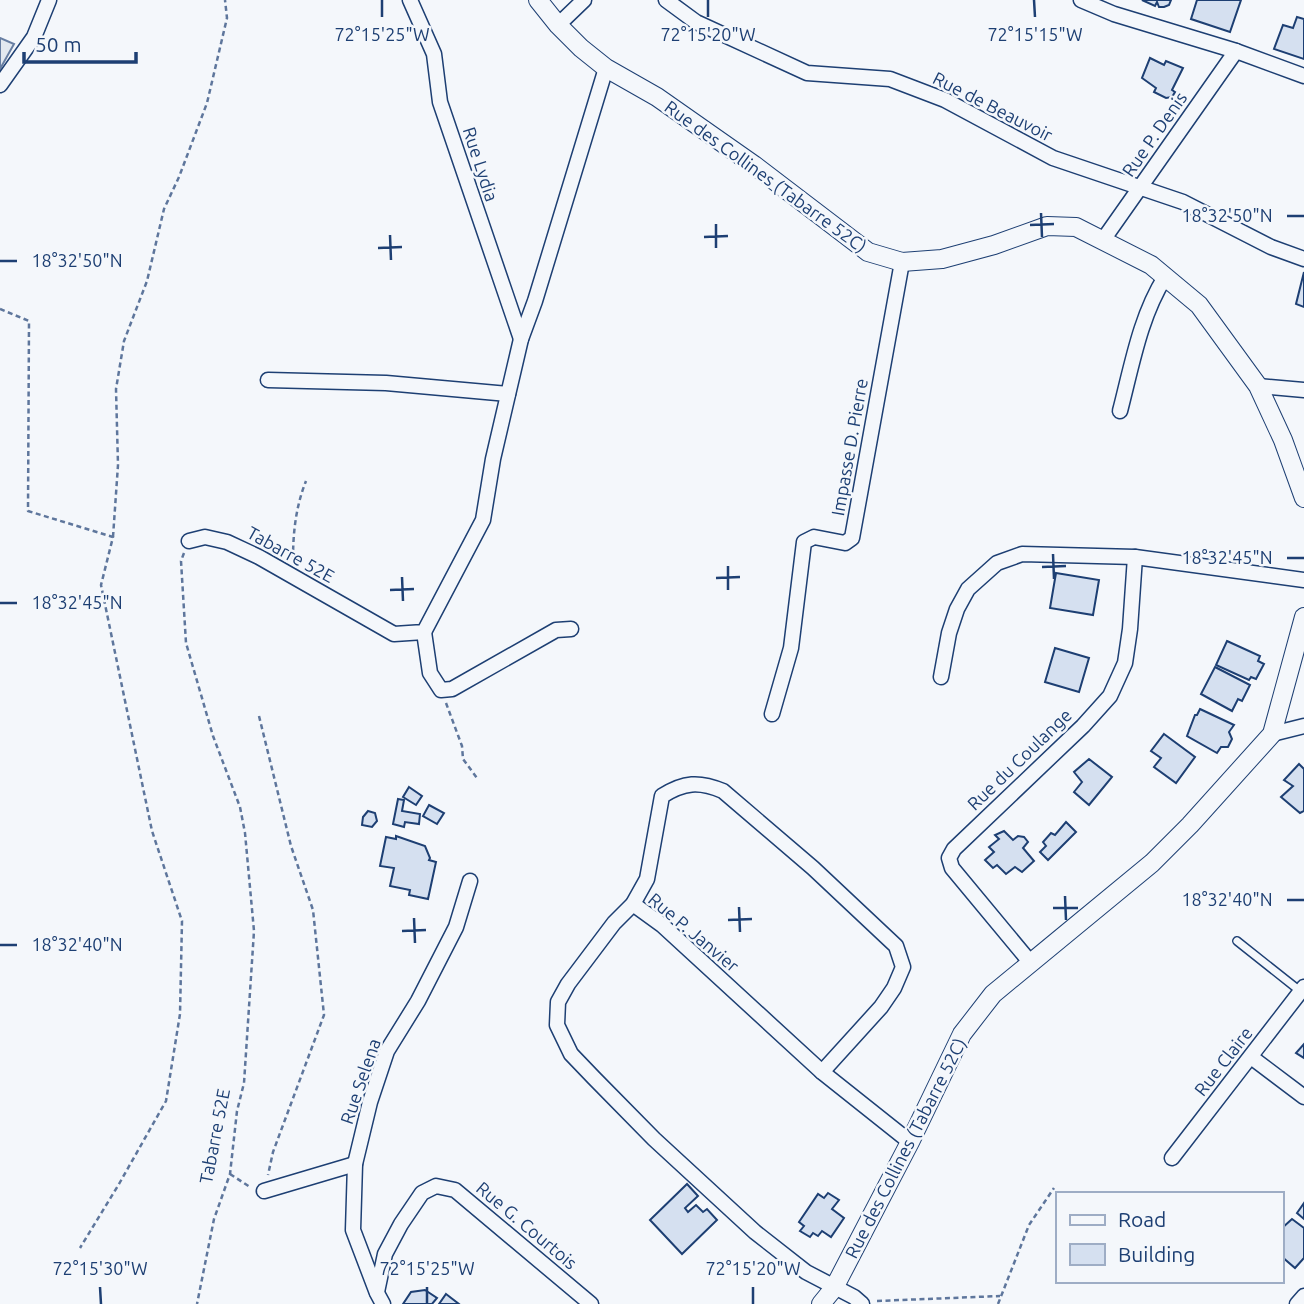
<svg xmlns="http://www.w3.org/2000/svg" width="1304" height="1304" font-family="Ubuntu,sans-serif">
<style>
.green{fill:#e3e9f0;stroke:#687fa3;stroke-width:2}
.building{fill:#d5e0f0;stroke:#1d3f73;stroke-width:2}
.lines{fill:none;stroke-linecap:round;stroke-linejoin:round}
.service-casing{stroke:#1d3f73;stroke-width:10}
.minor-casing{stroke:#1d3f73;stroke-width:17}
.tertiary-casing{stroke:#1d3f73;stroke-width:20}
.path{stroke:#5e769c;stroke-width:2.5;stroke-dasharray:5 3.5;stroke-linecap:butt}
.service{stroke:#f4f7fb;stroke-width:7}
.minor{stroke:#f4f7fb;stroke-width:14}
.tertiary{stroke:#f4f7fb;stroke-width:18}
.ticks{fill:none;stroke:#1d3f73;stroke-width:2.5}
.labels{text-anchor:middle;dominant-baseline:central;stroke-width:5;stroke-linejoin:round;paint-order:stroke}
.street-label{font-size:18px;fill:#1d3f73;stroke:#f4f7fb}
.ticks-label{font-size:18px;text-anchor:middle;fill:#1d3f73;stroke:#f4f7fb;stroke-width:5;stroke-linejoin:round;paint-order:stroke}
</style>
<rect width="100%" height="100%" fill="#f4f7fb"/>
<path class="green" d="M0 38 14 44 0 69Z"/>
<g class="building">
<path d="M1142 0H1171L1169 5 1164 7H1159L1157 2 1155 6Z"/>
<path d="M1197 0H1241L1230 32 1191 19Z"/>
<path d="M1297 17 1304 19V59L1274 49 1283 25 1293 28Z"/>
<path d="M1150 58 1164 65 1166 61 1183 68 1172 90 1175 92 1172 97 1166 98 1154 92 1156 88 1142 78Z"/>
<path d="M1304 272V307L1296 304Z"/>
<path d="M1056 573 1099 580 1093 615 1050 608Z"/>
<path d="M1227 641 1260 656 1258 661 1264 664 1256 679 1251 677 1249 680 1216 665Z"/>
<path d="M1055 648 1089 658 1079 692 1045 682Z"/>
<path d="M1215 667 1250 685 1242 701 1238 699 1232 711 1201 694Z"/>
<path d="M1200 709 1234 725 1229 732 1232 739 1228 747H1221L1217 753 1187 736 1195 715H1197Z"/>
<path d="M1164 734 1195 757 1176 783 1154 767 1161 758 1151 751Z"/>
<path d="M1089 759 1112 777 1089 805 1074 792 1082 782 1074 772Z"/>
<path d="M1299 764 1304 769V811L1300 813 1281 797 1293 786 1284 780Z"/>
<path d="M409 787 422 796 416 805 403 797Z"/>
<path d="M398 799 404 800 402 811 420 814 419 824 405 822 404 827 393 824Z"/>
<path d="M429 805 444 813 437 824 423 816Z"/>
<path d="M368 811 375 813 377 821 372 827 362 825 363 817Z"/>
<path d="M1066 822 1076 832 1048 860 1040 852 1046 846 1043 842 1051 833 1055 835Z"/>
<path d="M1004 831 1013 840 1018 836 1024 837 1028 842 1023 848 1034 861 1022 872 1015 867 1006 874 997 865 993 868 985 860 994 852 989 847 999 839 995 835Z"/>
<path d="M396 836 425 846 430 858 429 860 436 862 428 899 409 895 410 890 390 886 394 868 380 866 386 837 396 839Z"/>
<path d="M1304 1044V1058L1296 1053Z"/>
<path d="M687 1184 698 1196 685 1208 688 1212 696 1205 703 1212 707 1209 717 1220 682 1254 650 1220Z"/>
<path d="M828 1193 839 1200 832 1209 844 1218 831 1237 822 1231 818 1236 813 1233 810 1237 800 1231 804 1226 799 1222 818 1194 824 1198Z"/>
<path d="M1304 1203V1219L1297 1213Z"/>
<path d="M1292 1219 1304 1228V1258L1295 1268 1281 1256V1229Z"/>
<path d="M425 1290 437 1298 432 1304H403L411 1292Z"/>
<path d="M446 1294 459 1304H439Z"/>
</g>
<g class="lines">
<defs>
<path id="service" d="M1237 941 1300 991"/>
<g id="minor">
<path d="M410 0 434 54 440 102 521 339"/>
<path d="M666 0 696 22 807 73 890 79 945 100 1053 158 1183 202 1271 247 1304 259"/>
<path d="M1081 0 1114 14 1236 51 1304 76"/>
<path d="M558 25 584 0"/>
<path d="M0 85 34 37 49 0"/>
<path d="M1103 240 1236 51"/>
<path d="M268 380 386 383 508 394"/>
<path d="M1258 386 1304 390"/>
<path d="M1120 411C1132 365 1140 317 1165 277"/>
<path d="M189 541 205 537 227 542 259 557 394 634 424 632 483 520 493 459 521 339 535 301 606 68"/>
<path d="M424 632 430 673 441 690 452 689 556 630 571 629"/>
<path d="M941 677 949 633 957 609 968 589 997 563 1022 554 1135 557 1304 580"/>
<path d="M772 714 791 648 804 542 814 537 845 543 852 538 902 262"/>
<path d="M1272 734 1304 726"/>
<path d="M633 904 662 925 822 1072 910 1142"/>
<path d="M1030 962 952 868 949 858 954 849 1083 726 1110 696 1125 663 1130 629 1135 557"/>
<path d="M1251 1057 1304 1097"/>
<path d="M822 1072 881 1007 894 988 903 967 896 946 813 868 723 791C699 781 684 782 662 796L647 879 633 904 614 923 568 984 558 1002 557 1025 571 1054 594 1078 654 1139 755 1232 806 1272 854 1297 862 1304"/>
<path d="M1172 1158 1304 987"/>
<path d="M264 1191 355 1164"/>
<path d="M377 1292 385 1254 401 1224 422 1193 436 1186 455 1190 591 1304"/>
<path d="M383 1304 377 1293 353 1230 355 1164 370 1102 387 1051 418 1001 456 927 470 881"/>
<path d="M1297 1304 1304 1296"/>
</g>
<g id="tertiary">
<path d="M538 0 558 25 581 48 606 68 657 97 754 165 868 252 902 262 942 259 994 245 1047 226 1076 227 1151 265 1199 305 1258 386 1283 440 1304 498"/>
<path d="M821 1304 834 1288 910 1142 962 1034 993 994 1152 863 1190 825 1272 734 1304 617"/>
</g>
</defs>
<use href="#service" class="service-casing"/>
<use href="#minor" class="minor-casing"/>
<use href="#tertiary" class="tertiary-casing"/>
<g class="path">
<path d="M0 309 29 321 28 511 113 537 101 585 152 831 182 921 180 1014 166 1101 119 1184 80 1248"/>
<path d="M113 537 118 465 116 389 124 341 147 281 164 209 179 177 207 103 227 18 225 0"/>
<path d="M184 553 181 561 186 643 213 736 240 807 245 833 254 931 244 1083 237 1111 230 1174 214 1219 197 1304"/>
<path d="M293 559C293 532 296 506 306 481"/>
<path d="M446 703 462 746 463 759 477 778"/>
<path d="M259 716 291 846 313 910 324 1015 273 1152 268 1175"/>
<path d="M230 1174 250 1187"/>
<path d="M877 1301 1000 1296"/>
<path d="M998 1304 1029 1225 1054 1188"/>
</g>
<use href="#service" class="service"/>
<use href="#minor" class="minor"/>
<use href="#tertiary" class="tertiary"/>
</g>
<path class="ticks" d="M382 0V17M708 0V17M1034 0 1035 17M1041 213 1042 237M1287 216H1304M716 224V248M1030 225 1054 224M390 235 391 260M704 237 728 236M378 248 402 247M0 261H17M1053 554 1054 579M1287 558H1304M728 566V590M1042 567 1066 566M402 577 403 601M716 578 740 577M390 590 414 589M0 603H17M1065 896 1066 920M1287 900H1304M739 907 740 932M1053 908H1078M414 918 415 943M728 920 752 919M402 931 426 930M0 945H17M100 1287 101 1304M427 1287V1304M753 1287V1304"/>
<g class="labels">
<g class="street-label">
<text transform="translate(993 106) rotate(27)">Rue de Beauvoir</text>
<text transform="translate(1154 134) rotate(-55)">Rue P. Denis</text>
<text transform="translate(481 164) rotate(72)">Rue Lydia</text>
<text transform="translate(766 176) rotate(36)">Rue des Collines (Tabarre 52C)</text>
<text transform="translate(849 447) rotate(-80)">Impasse D. Pierre</text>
<text transform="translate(291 554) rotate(29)">Tabarre 52E</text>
<text transform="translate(1019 759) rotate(-44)">Rue du Coulange</text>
<text transform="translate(694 932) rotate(40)">Rue P. Janvier</text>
<text transform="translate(1223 1061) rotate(-52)">Rue Claire</text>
<text transform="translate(360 1081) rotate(-71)">Rue Selena</text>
<text transform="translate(214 1136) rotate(-79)">Tabarre 52E</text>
<text transform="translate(905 1148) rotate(-63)">Rue des Collines (Tabarre 52C)</text>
<text transform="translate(527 1225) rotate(40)">Rue G. Courtois</text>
</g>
</g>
<g class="ticks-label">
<text x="382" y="41">72°15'25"W</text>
<text x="708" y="41">72°15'20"W</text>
<text x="1035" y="41">72°15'15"W</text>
<text x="1227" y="222">18°32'50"N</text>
<text x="77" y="267">18°32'50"N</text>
<text x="1227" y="564">18°32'45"N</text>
<text x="77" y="609">18°32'45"N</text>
<text x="1227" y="906">18°32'40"N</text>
<text x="77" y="951">18°32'40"N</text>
<text x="100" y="1275">72°15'30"W</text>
<text x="427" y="1275">72°15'25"W</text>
<text x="753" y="1275">72°15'20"W</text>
</g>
<rect x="1056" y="1192" width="228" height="91" fill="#f4f7fb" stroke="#9eadc5" stroke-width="2"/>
<rect x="1070" y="1215" width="35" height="10" fill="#f4f7fb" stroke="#9eadc5" stroke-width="2"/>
<text x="1118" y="1227" font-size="21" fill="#1d3f73">Road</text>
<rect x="1070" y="1244" width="35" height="21" fill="#d5e0f0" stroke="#9eadc5" stroke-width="2"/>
<text x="1118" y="1262" font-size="21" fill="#1d3f73">Building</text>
<path d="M24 52v10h112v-10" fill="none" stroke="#1d3f73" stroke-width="3.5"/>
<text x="35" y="52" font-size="21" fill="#1d3f73" stroke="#f4f7fb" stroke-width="5" paint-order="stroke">50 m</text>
</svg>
